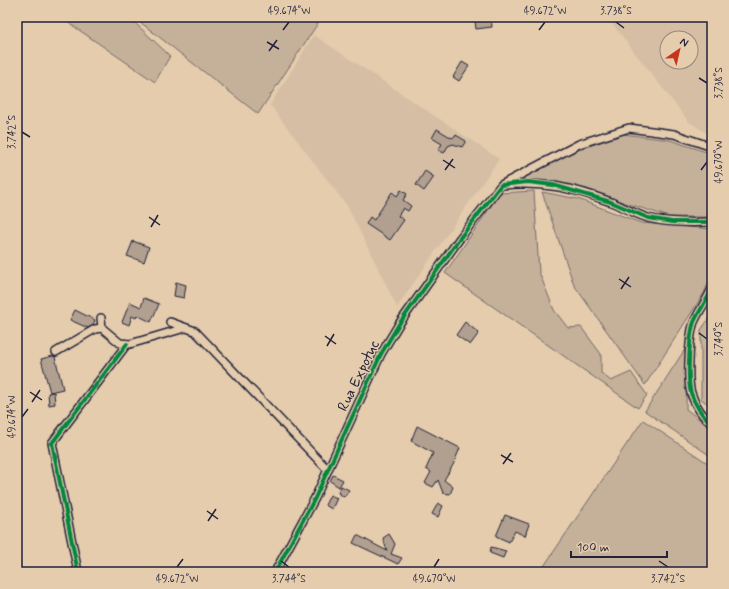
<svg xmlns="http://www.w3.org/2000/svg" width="729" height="589" font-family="Mynerve,sans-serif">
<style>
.built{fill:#d5bea4;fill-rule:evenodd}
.green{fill:#c5b09a;stroke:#74696a}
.building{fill:#b19f8f;stroke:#22223b}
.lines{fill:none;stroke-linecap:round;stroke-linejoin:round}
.minor-casing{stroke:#22223b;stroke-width:10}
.minor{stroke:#e4ccad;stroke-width:7}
.cycleway-casing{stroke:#e4ccad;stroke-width:6}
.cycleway{stroke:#00873e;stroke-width:4}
.ticks{fill:none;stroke:#22223b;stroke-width:1.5}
.labels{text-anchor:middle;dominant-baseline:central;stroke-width:3;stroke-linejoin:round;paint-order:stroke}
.street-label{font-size:15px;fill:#22223b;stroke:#e4ccad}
.neatline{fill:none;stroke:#22223b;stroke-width:1.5}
.ticks-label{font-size:10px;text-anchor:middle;fill:#22223b}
</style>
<rect width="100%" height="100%" fill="#e4ccad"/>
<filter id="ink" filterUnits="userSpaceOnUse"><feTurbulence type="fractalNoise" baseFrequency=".025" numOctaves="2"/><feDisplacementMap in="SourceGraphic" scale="8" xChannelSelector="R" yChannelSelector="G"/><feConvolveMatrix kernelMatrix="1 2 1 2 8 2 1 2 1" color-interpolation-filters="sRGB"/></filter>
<g filter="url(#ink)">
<g class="built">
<path d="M607 17H712V136L689 122ZM667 38H691V62H667Z"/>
<path d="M314 35 499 159 397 307 348 207 270 105Z"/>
</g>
<g class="green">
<path d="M60 17H136L134 22 170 56 155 82Z"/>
<path d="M142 17H322L258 114 140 22Z"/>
<path d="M623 134 670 140 712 154V217H670L555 181 515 179 556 158Z"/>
<path d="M534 191 539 272 554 310 568 328 581 327 601 354V373L611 381 631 372 647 395 638 408 445 273 500 193Z"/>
<path d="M542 192 578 199 641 223 712 229V274L704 293 645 385 574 285Z"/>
<path d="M712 314V407L701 399V330Z"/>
<path d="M687 346 686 409 712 429V457L645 411Z"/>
<path d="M643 420 712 466V572H540Z"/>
</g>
<g class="building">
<path d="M478 17H491L492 27 476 29 475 21 478 20Z"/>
<path d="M462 62 469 66 459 81 453 77Z"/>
<path d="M437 129 452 138 456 135 466 141 462 147 453 144 448 146 444 153 438 150 442 144 432 138Z"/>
<path d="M425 171 434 177 424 191 416 185Z"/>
<path d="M401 190 407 194 403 200 411 206 408 211 403 208 398 216 404 220 390 240 366 224 370 217 374 220 392 192 397 196Z"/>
<path d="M133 241 149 247 144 262 127 256Z"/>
<path d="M176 282 186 285 184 298 174 296Z"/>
<path d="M144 298 159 304 151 322 137 315 136 318 132 316 129 325 122 322 130 302 141 307Z"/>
<path d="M75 310 95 320 93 325 88 328 70 320Z"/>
<path d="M465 322 479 333 470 345 456 335Z"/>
<path d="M53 356 55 357 63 389 50 392 41 359Z"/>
<path d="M54 392 55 404 49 405 48 393Z"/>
<path d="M417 426 460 448 453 465 444 480 453 487 450 494 443 493 438 480 433 487 425 483 431 472 426 469 433 453 411 441Z"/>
<path d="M333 475 343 480 339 487 330 481Z"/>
<path d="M341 486 349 490 344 497 338 493Z"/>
<path d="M330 495 337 498 332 509 325 505Z"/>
<path d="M438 503 443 506 438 517 432 514Z"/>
<path d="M505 515 529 524 525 536 515 531 509 542 496 536Z"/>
<path d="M389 534 395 544 391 554 402 558 398 564 353 543 357 535 387 551 383 538Z"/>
<path d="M491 547 506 551 503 558 490 553Z"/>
</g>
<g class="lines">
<defs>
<g id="minor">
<path d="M503 185C543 181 573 188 611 202 623 207 635 214 648 218 668 223 691 223 712 222"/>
<path d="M712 289C707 300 699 311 694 322 689 335 687 380 691 393 694 403 703 418 712 423"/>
<path d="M101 318 102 328 120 343 130 344 185 328"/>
<path d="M170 322 195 331 328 470"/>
<path d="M56 352 95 329 102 328"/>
<path d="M78 572 52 443 127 344"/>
<path d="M275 572 315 498 381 354 399 324 460 238 501 185 579 144 629 128 674 134 712 147"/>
</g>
</defs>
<use href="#minor" class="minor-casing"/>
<use href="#minor" class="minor"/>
<defs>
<g id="cycleway">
<path d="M712 289C707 300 699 311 694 322 689 335 687 380 691 393 694 403 703 418 712 423"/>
<path d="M78 572 52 443 127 344"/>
<path d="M275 572 315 498 381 354 399 324 460 238 501 185 528 182 553 185 611 202 648 218 672 222H712"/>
</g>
</defs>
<use href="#cycleway" class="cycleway-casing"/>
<use href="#cycleway" class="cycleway"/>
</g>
</g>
<path class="ticks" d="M616 22 624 28M283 30 289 22M539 30 545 22M267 42 279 49M269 51 277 40M699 78 707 83M22 132 30 137M443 160 455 168M445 170 453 159M701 170 707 162M149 217 160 225M151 227 158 215M619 279 631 287M621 289 629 277M699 333 707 339M325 336 336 344M327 346 334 334M30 392 42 400M32 402 40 390M22 417 28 409M501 455 513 462M503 464 511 453M207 511 218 519M208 521 216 509M281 561 289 567M659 561 668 567M177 567 183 559M434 567 439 559"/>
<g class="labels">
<g class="street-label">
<text transform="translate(359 376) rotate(-64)">Rua Expotuc</text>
</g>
</g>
<rect width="729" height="589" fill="none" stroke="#e4ccad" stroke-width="44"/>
<g transform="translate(679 50) rotate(34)"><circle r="19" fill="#e4ccad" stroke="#96887f"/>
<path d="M0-3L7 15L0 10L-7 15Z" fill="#c8321e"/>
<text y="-6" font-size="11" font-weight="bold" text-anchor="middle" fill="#22223b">N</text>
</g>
<path d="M571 551v6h96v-6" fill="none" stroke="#22223b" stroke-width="2"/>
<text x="577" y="551" font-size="12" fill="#22223b" stroke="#e4ccad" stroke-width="3" paint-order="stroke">100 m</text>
<rect x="22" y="22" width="685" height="545" class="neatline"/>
<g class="ticks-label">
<text x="289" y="14">49.674°W</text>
<text x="545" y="14">49.672°W</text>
<text x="616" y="14">3.738°S</text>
<text transform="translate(718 83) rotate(-90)" y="4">3.738°S</text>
<text transform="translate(11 132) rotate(-90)" y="4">3.742°S</text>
<text transform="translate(718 162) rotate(-90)" y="4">49.670°W</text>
<text transform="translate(718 339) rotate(-90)" y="4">3.740°S</text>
<text transform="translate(11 417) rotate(-90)" y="4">49.674°W</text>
<text x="177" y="582">49.672°W</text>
<text x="289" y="582">3.744°S</text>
<text x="434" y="582">49.670°W</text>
<text x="668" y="582">3.742°S</text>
</g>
</svg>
